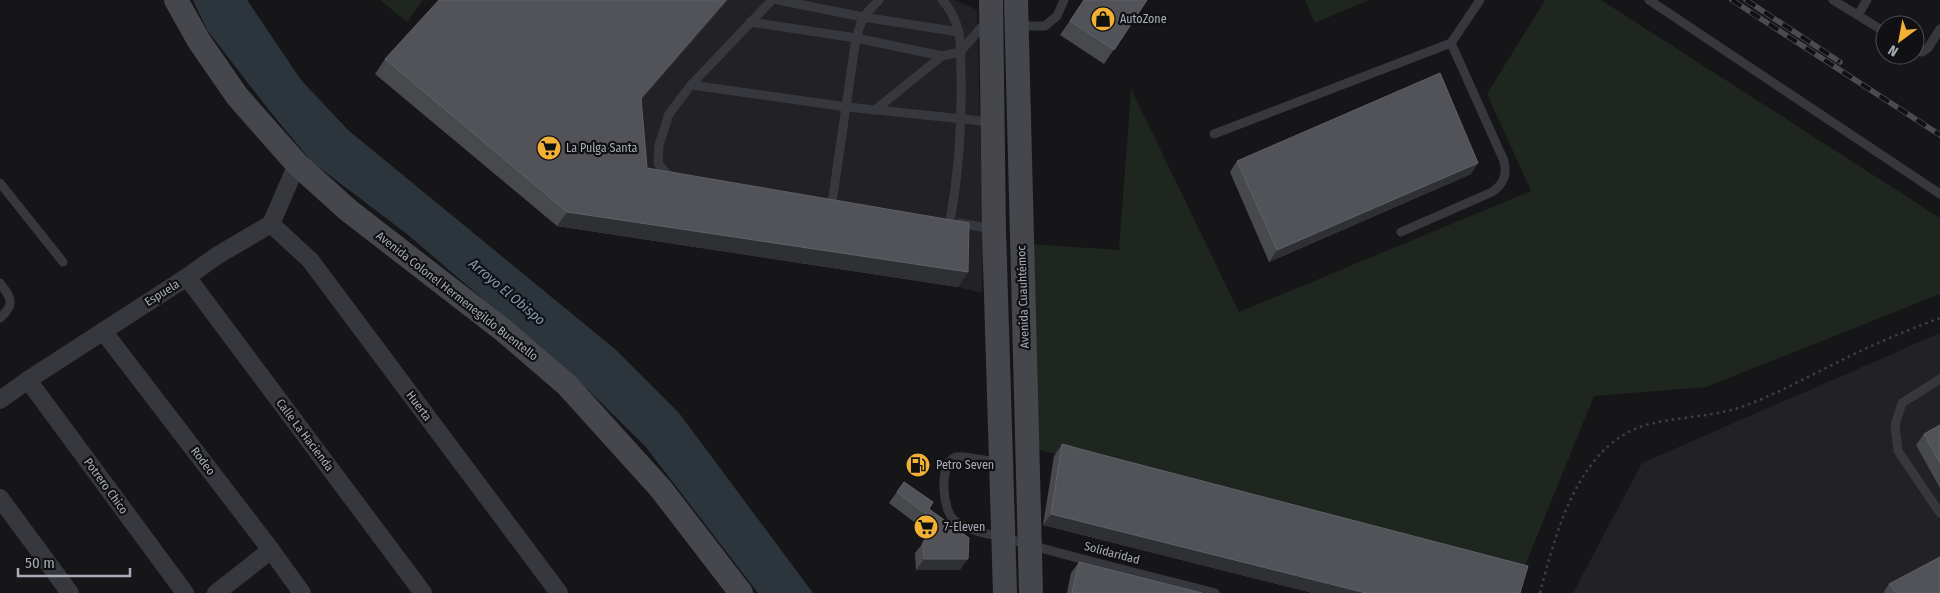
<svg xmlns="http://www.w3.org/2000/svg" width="1940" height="593" font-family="'Fira Sans Condensed',sans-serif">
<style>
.built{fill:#222225}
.green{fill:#1e261f}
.water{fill:#2c353c}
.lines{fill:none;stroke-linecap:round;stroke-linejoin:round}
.path{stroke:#3d3f44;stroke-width:2.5;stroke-dasharray:2.5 4;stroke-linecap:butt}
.lane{stroke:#37383d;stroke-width:9}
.street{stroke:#37383d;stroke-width:18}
.secondary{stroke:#45474d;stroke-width:24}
.rail-casing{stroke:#4a4c52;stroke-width:5.5}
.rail{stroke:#111113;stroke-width:4;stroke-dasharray:11;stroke-linecap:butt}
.wall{fill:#47494d}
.shaded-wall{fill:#2f3033}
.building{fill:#525359;stroke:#5f6168}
.labels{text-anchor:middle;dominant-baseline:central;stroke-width:4.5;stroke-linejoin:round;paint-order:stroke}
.poi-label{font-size:12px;fill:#a8adb8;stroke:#111113;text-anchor:start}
.street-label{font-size:12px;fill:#a8adb8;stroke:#111113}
.water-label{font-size:14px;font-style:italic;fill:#7f9bb3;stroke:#111113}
</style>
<rect width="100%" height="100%" fill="#161618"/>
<g class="built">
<path d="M443 0H954L977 10 983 243 982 293 958 287 557 226 375 74Z"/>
<path d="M1940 333V593H1573L1642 463Z"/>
</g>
<g class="green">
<path d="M380 0H423L407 22Z"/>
<path d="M1305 0H1369L1315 23Z"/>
<path d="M1545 0H1601L1940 218V294L1706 387 1594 396 1520 578 1036 449 1029 244 1119 250 1131 89 1239 312 1531 191 1487 94Z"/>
</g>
<path class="water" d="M193 0H247L301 80 348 130 616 350 679 413 813 593H758L645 446 583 385 407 234 312 162 268 109 207 30Z"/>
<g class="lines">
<path class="path" d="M1540 593C1556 532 1579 441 1650 424 1683 416 1715 417 1747 405 1781 392 1813 374 1846 358 1876 343 1908 330 1940 318"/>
<g class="lane">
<path d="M778 0 863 17 959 32"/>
<path d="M942 0C951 9 955 18 958 30 962 43 960 58 961 72 962 122 959 172 950 221"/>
<path d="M1649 0 1940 194"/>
<path d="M1833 0 1885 32"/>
<path d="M1858 15 1867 0"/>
<path d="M750 22 856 38 942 56 960 52 986 22"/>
<path d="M1017 26H1045L1057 16 1064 0"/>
<path d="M1915 51 1922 52 1928 48 1940 29"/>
<path d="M691 85 847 107 992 122"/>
<path d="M875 110 942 56"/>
<path d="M1214 134 1451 43 1480 0"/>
<path d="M672 177 666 173 658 163 659 145 669 114 691 85 772 0"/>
<path d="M0 183 63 262"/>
<path d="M832 203 856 38 863 17 879 0"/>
<path d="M959 223 993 229"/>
<path d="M1401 232 1492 192C1504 184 1507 175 1504 161L1451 43"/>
<path d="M0 283C11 298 16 304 0 318"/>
<path d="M1940 379 1902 403 1895 425 1898 451 1940 513"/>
<path d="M1001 463C991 462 965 455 956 457 938 464 942 511 955 521 970 532 992 534 1009 539 1077 559 1146 575 1215 593"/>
</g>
<g class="street">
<path d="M271 224 310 260 559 593"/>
<path d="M187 277 423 593"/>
<path d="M103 331 271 550 302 593"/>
<path d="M28 380 185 593"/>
<path d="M0 400 28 380 187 277 218 255 271 224 297 164"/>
<path d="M0 498 70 593"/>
<path d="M216 593 271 550"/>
</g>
<g class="secondary">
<path d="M176 0 199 41 237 96 297 164 348 210 503 330 567 385 661 489 741 593"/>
<path d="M991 0 994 230 1005 593"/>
<path d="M1016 0 1031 593"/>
</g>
<defs>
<g id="rail">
<path d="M1732 0 1940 135"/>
<path d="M1746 0 1840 62"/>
</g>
</defs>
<use href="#rail" class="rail-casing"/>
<use href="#rail" class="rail"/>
</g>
<g class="wall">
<path d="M728 0 641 100 647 168 968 272 958 287 557 226 375 74 385 59Z"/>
<path d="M1084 0H1147L1104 64 1060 35Z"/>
<path d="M1237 161 1478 163 1471 174 1269 262 1230 172Z"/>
<path d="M1940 425V488L1916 445 1924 434Z"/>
<path d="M1062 444 1520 593H1313L1043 525 1054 456Z"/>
<path d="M904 482 929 509 969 538 960 570H916L915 553 930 534 889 503Z"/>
<path d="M1079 562 1202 593H1067L1071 573Z"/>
<path d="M1889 584 1940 593H1883Z"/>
</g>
<g class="shaded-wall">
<path d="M726 0H728L631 112 641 98Z"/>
<path d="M1478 163 1471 174 1269 262 1277 250Z"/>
<path d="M567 212 968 272 958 287 557 226Z"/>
<path d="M1051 514 1366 593H1313L1043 525Z"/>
<path d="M924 559H968L960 570H916Z"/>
</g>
<g class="building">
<path d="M439 0H726L641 98 647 168 969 223 968 272 567 212 385 59Z"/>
<path d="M1084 0H1147L1114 50 1070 21Z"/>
<path d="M1440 73 1478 163 1277 250 1237 161Z"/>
<path d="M1940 425V463L1924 434Z"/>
<path d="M1062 444 1099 454 1528 566 1520 593H1366L1051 514Z"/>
<path d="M904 482 933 502 929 509 969 538 968 559H924L923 542 938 523 897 492Z"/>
<path d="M1940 557V593H1896L1889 584Z"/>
<path d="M1079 562 1202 593H1072Z"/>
</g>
<defs>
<symbol id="shop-disc" viewBox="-11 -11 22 22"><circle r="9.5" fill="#f2b134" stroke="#111113"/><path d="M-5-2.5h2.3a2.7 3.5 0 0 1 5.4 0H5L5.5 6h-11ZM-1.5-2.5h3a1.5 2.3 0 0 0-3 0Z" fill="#111"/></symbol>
<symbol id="supermarket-disc" viewBox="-11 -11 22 22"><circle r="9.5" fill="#f2b134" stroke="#111113"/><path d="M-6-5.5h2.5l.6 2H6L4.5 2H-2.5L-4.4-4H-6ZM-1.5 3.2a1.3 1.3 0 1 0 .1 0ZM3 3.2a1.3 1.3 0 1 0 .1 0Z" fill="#111"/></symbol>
<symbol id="fuel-disc" viewBox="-11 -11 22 22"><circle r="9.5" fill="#f2b134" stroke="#111113"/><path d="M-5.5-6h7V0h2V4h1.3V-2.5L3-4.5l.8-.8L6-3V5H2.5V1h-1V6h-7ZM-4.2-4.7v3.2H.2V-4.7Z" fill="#111"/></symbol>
</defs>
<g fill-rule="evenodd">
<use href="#shop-disc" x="1089" y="5" width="28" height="28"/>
<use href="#supermarket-disc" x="535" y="134" width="28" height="28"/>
<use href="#fuel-disc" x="904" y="451" width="28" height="28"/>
<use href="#supermarket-disc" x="912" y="513" width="28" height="28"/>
</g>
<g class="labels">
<g class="poi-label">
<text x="1120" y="19">AutoZone</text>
<text x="566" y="148">La Pulga Santa</text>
<text x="936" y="465">Petro Seven</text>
<text x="944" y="527">7-Eleven</text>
</g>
<g class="street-label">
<text transform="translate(162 293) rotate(-32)">Espuela</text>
<text transform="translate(457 296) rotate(38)">Avenida Colonel Hermenegildo Buentello</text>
<text transform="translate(1023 297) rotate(-92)">Avenida Cuauhtémoc</text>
<text transform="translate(419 406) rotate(53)">Huerta</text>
<text transform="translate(305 435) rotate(53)">Calle La Hacienda</text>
<text transform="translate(203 461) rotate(53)">Rodeo</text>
<text transform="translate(106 486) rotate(54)">Potrero Chico</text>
<text transform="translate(1112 553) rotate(15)">Solidaridad</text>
</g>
<g class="water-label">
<text transform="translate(507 292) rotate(40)">Arroyo El Obispo</text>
</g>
</g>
<g transform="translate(1900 40) rotate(212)"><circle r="24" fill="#111113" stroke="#4d4f55"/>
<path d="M0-4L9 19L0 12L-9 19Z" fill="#f2b134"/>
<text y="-8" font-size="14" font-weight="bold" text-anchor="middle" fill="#a8adb8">N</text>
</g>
<path d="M18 568v8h112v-8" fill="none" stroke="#a8adb8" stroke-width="2.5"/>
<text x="25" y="568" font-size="15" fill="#a8adb8" stroke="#111113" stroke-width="4" paint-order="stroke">50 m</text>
</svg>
